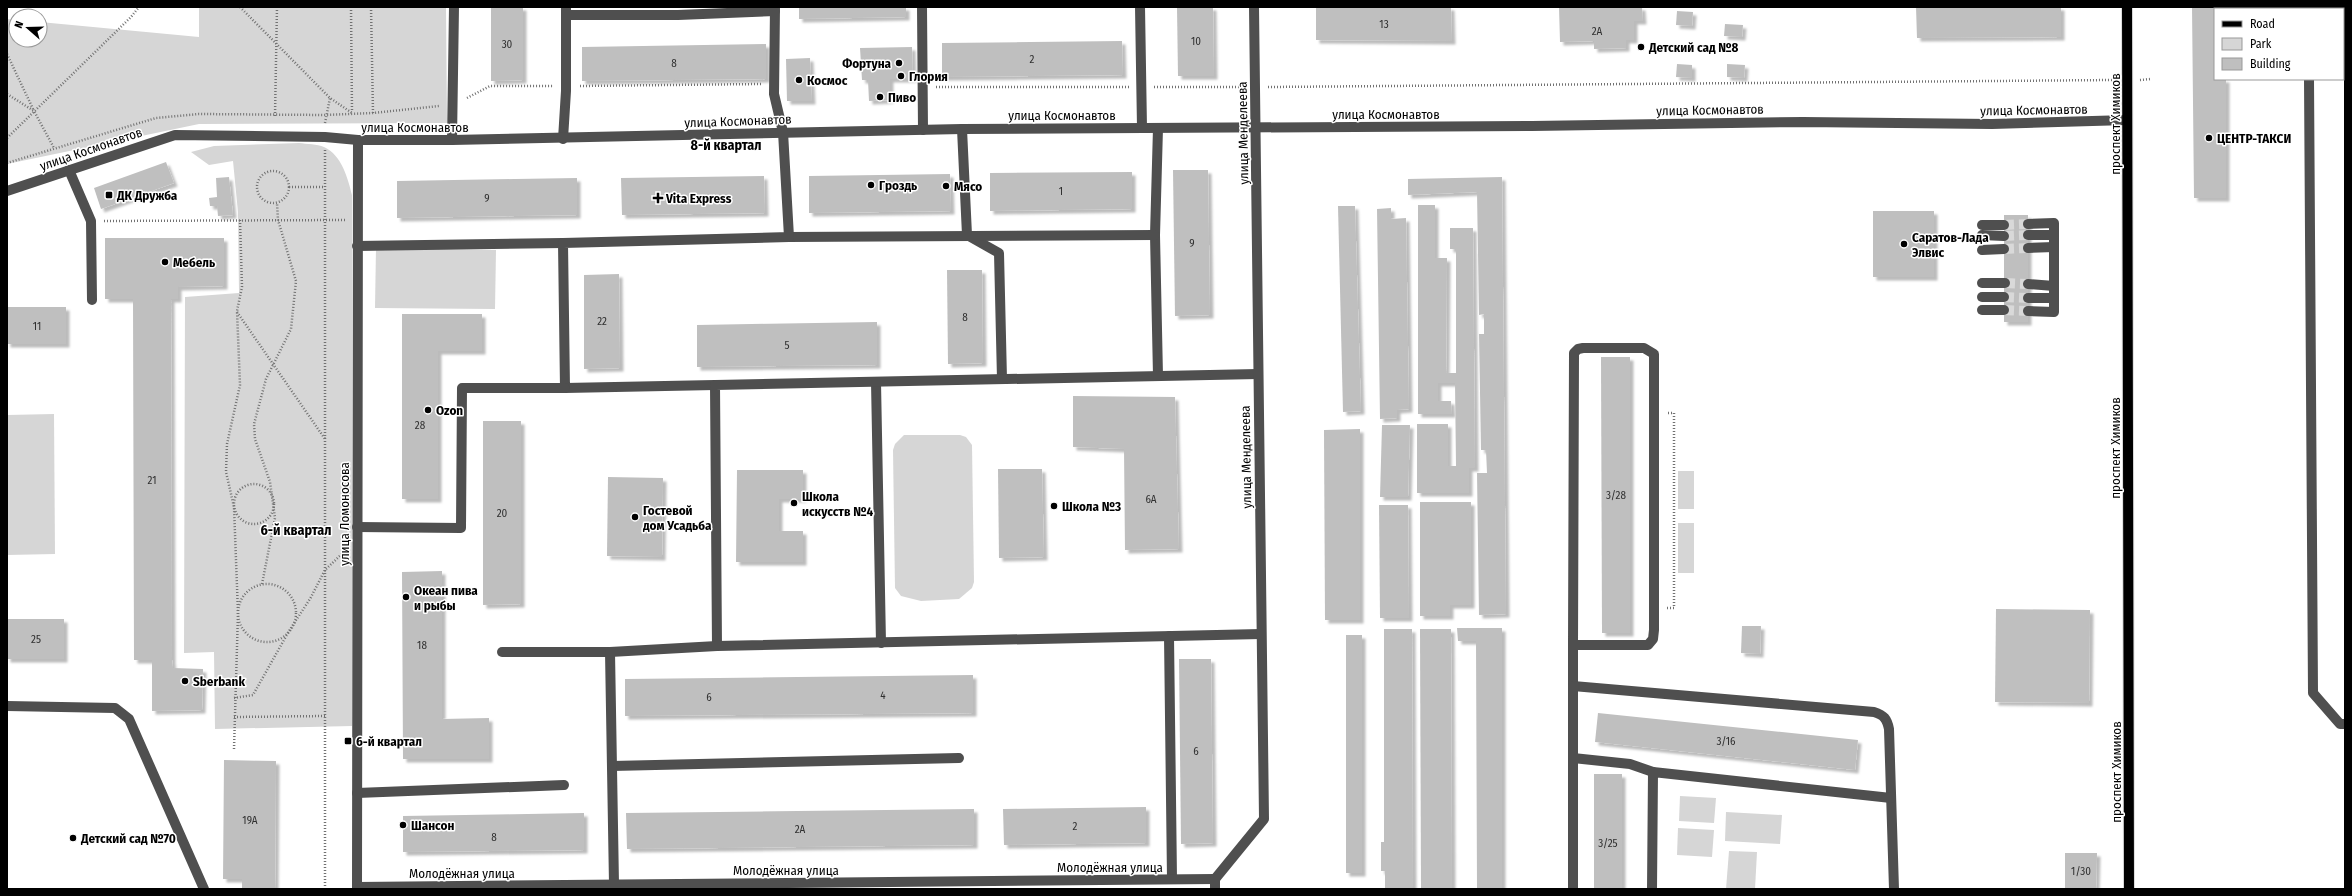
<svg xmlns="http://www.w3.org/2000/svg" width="2352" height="896" font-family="'Fira Sans Condensed',sans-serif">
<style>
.green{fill:#d6d6d6}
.building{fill:#bfbfbf;filter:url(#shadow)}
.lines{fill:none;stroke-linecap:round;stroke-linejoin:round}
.minor-tunnel{stroke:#d9d9d9;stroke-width:10;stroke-dasharray:10 5;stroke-linecap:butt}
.major-casing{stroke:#dbdbdb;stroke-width:12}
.path{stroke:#717171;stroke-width:2.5;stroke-dasharray:1 2;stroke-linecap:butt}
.minor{stroke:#4f4f4f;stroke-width:10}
.major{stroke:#000;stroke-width:10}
.poi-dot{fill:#000;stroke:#fff;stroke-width:1.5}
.labels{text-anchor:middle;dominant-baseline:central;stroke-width:3;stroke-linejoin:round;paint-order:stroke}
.number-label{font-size:11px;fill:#303030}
.poi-label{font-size:13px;font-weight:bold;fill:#000;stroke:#fff;text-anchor:start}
.street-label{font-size:13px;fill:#000;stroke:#fff}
.neighbourhood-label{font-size:14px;font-weight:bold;fill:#000;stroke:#fff}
</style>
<defs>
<filter id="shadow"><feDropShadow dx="3.5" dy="3.5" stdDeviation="1" flood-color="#0004"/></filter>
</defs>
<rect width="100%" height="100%" fill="#fff"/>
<g class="green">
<path d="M199 7H446L447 123 199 124 7 164V19L16 20V40H40V22L199 37Z"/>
<path d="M299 143C307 144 317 144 324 147 342 155 348 179 352 195V726L215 729 214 652 184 653 185 297 239 293 238 212 233 161 209 165 191 152 214 146Z"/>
<path d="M376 248 496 250 495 309 375 308Z"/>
<path d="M54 414 55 554 7 555V415Z"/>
<path d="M904 435H960L966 437 972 445 974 582 972 588 959 599 921 601 901 596 895 588 893 450 895 444Z"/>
<rect x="1678" y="471" width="16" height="38"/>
<rect x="1678" y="523" width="16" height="50"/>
<path d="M1680 796 1716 798 1714 823 1679 821Z"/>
<path d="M1726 812 1782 815 1780 844 1725 841Z"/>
<path d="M1678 828 1714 830 1712 857 1677 855Z"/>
<path d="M1729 851 1757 852 1755 889H1726Z"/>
</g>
<g class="building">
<path d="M491 7H523V80L491 81Z"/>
<path d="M799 7H906V17L799 19Z"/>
<path d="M1177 7H1213L1214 76H1178Z"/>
<path d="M1316 7H1451L1452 41 1316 40Z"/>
<path d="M1559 7H1642L1643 21H1634V40H1626V48L1594 49V41L1560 42Z"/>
<path d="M1916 7H2061V37L1917 38Z"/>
<path d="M2192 7H2225V9H2215V79H2226V198H2194Z"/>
<path d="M1677 11 1693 12 1692 26 1676 25Z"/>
<path d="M1725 24 1743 25 1742 37 1724 36Z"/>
<path d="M1122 41 1123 75 942 77V43Z"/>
<path d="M766 44V79L582 81V47Z"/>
<path d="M912 47 913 79H890V100L869 101 868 80H862L860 48Z"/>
<path d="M810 58 812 101H787L786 59Z"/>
<path d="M1677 64 1692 65V78L1676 77Z"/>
<path d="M1727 64 1745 65 1744 78 1727 77Z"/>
<path d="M166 162 174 183 101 209 94 188Z"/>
<path d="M1173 170H1208L1210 315 1175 316Z"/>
<path d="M1132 172V209L990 211V173Z"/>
<path d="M950 174 951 211 809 213V176Z"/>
<path d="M764 176 765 213 622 215 621 178Z"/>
<path d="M229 177 233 215 218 216 217 206H210L209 198 217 197 216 178Z"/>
<path d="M1502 177 1506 614 1479 615 1477 473H1487L1486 450H1481L1479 334H1484V314L1479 315 1477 192 1408 195V179Z"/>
<path d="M577 178V215L397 218V181Z"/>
<path d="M1418 205H1435V258H1447L1446 373H1456V249H1450V228H1473L1475 468H1469V493H1417V424H1448V466H1456L1455 383H1438V401H1451L1452 414H1418Z"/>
<path d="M1338 206H1355L1361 411 1343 412Z"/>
<path d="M1391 208V219L1406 218 1409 409 1397 410V418L1380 419 1377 209Z"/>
<rect x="1873" y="211" width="61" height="66"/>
<rect x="2004" y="215" width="24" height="107"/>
<path d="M105 238H224V286L178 287V299H171L172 660 173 668 203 669 202 710 152 711V660H134L133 299H105Z"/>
<path d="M947 270H982L983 363 948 364Z"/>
<path d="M619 274 620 368 584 369V275Z"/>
<rect x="7" y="307" width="59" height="37"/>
<path d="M402 314H482V351H438V499H402Z"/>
<path d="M877 322V365L697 367V325Z"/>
<path d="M1601 357H1630V633H1602Z"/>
<path d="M1073 396 1175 397 1179 549 1125 550 1124 449 1073 447Z"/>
<path d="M483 421H521V604L483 605Z"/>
<path d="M1382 425H1410L1408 497H1380Z"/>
<path d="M1360 429V620H1325L1324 430Z"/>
<path d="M998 469H1042L1044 557 999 558Z"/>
<path d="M737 470H803V499H779V531H803V562H736Z"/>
<path d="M608 477 663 478 662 557 607 556Z"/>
<path d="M1420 502H1471V605H1450V616H1420Z"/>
<path d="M1379 505H1408L1409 618H1380Z"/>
<path d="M442 571V719L489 718V759H403L402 572Z"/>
<path d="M1996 609 2090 610 2089 703 1995 702Z"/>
<rect x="7" y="619" width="57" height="40"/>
<path d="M1742 626H1761L1760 654 1741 653Z"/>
<path d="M1457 628H1502V889H1477L1476 641H1458Z"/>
<path d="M1384 629H1412L1413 889H1385V871H1381V842H1384Z"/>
<path d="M1420 629H1451L1452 889H1421Z"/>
<rect x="1346" y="635" width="16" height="238"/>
<path d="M1179 659H1211L1213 843 1181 844Z"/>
<path d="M973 675V713L625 716V679Z"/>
<path d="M1598 713 1858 740 1855 770 1595 742Z"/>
<path d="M224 760 276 761 275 889H242V879H223Z"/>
<rect x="1594" y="774" width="28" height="115"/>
<path d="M1146 807V843L1004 845 1003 809Z"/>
<path d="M974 809V845L627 849 626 813Z"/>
<path d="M584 813V850L403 852V816Z"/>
<path d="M2065 853H2097L2096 889H2065Z"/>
</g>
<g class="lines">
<g class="minor-tunnel">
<path d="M2004 225 2028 224"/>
<path d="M2004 236 2028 235"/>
<path d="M2004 249 2028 248"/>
<path d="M2005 283 2028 284"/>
<path d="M2004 297 2028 298"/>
<path d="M2004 310 2028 311"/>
</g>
<defs>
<path id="major" d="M2127 7 2129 889"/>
</defs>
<use href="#major" class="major-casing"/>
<g class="path">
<path d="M240 7 330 98 352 113"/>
<path d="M351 7 352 112"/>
<path d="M371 7 373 113"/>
<path d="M7 54 34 111"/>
<path d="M2140 80 2151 79"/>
<path d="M580 86 761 84"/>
<path d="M936 87H1129"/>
<path d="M1154 87H1241"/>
<path d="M1268 87 2113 80"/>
<path d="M7 94 34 111 54 148"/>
<path d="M467 98 490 86H553"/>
<path d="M275 116 277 7"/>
<path d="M325 123 330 98"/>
<path d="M7 138 131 17 139 7"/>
<path d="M325 150V889"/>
<path d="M7 163 156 118 199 114 325 115 373 113 439 106"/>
<circle cx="273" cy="187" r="16"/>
<path d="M289 187H325"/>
<path d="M104 221 345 220"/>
<path d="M237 312 325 439"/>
<circle cx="254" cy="504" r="20"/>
<path d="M262 584 275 518 270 482 255 439 254 424 266 379 291 329 296 281 278 220 277 203"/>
<circle cx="267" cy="613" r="29"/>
<path d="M1667 608H1674V413H1667"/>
<path d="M234 698 253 695 289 631 310 599 325 570 344 552"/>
<path d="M234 717 325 716"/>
<path d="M234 749 238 613 234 507 226 472 227 444 240 385 237 311 242 287 240 220"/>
</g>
<g class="minor">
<path d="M922 7 923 130"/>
<path d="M1140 7 1142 128"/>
<path d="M2308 7V9"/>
<path d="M566 15H678L775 11"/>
<path d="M2309 79 2313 693 2340 724H2345"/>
<path d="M1158 128 1155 235 1158 376"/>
<path d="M962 129 967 235 999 253 1002 379"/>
<path d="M563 139 566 91V7"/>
<path d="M452 140 454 7"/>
<path d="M69 170 91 221 92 300"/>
<path d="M7 191 175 135 325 137 358 140H452L962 129 1532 126 1803 122 1992 124 2127 120"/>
<path d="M1982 225H2004"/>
<path d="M1982 235 2004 236"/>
<path d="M2028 235H2054"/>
<path d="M789 237 1155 235"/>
<path d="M357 246 563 243"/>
<path d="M2028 248 2054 247"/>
<path d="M1982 250 2004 249"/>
<path d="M1982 283H2005"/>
<path d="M2028 284 2054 286"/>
<path d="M1982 297H2004"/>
<path d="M2028 298H2054"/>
<path d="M1982 310H2004"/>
<path d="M2028 311 2054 312V223L2028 224"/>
<path d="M876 382 881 643"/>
<path d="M715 385 565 388 563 243 789 237 783 132 774 94 775 7"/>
<path d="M357 527 461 528 462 388H565"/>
<path d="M1169 636 1172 879"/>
<path d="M1573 645 1574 353 1578 349 1583 348H1644L1654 354V630L1653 639 1648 645H1573V686"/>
<path d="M717 646 715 385 1258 374"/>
<path d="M502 652H610"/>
<path d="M7 706 115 708 129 719 204 889"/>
<path d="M1573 758 1630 764 1653 772"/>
<path d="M612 766 959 758"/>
<path d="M357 793 564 785"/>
<path d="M614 884 610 652 717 646 1261 634"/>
<path d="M357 887 1215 879"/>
<path d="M357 889 358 140"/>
<path d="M1215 889V879L1264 819 1254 7"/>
<path d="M1573 889V686L1874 712C1884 715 1887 719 1889 729L1894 889"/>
<path d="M1652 889 1653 772 1891 798"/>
</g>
<use href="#major" class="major"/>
</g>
<g class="poi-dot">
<circle cx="1641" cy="47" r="4"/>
<circle cx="899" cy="63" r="4"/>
<circle cx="901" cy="76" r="4"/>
<circle cx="799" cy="80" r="4"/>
<circle cx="880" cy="97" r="4"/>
<circle cx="2209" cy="138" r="4"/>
<circle cx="871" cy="185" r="4"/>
<circle cx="946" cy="186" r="4"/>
<rect x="105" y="191" width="8" height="8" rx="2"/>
<path d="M656 192h4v4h4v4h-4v4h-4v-4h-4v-4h4z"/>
<circle cx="1904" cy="244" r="4"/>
<circle cx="165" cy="262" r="4"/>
<circle cx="428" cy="410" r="4"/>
<circle cx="794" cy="503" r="4"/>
<circle cx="1054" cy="506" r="4"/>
<circle cx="635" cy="517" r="4"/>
<circle cx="406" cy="597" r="4"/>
<circle cx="185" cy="681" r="4"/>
<rect x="344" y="737" width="8" height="8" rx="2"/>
<circle cx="403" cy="825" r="4"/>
<circle cx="73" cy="838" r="4"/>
</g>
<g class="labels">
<g class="number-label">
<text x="1384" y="24">13</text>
<text x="1597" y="31">2А</text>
<text x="1196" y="41">10</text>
<text x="507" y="44">30</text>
<text x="1032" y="59">2</text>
<text x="674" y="63">8</text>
<text x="1061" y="191">1</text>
<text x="487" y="198">9</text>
<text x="1192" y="243">9</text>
<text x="965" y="317">8</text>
<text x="602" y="321">22</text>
<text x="37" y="326">11</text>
<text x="787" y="345">5</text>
<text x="420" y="425">28</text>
<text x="152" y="480">21</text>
<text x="1616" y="495">3/28</text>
<text x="1151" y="499">6А</text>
<text x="502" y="513">20</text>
<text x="36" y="639">25</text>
<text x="422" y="645">18</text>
<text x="883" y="695">4</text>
<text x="709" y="697">6</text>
<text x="1726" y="741">3/16</text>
<text x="1196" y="751">6</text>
<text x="250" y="820">19А</text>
<text x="1075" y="826">2</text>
<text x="800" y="829">2А</text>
<text x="494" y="837">8</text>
<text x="1608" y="843">3/25</text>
<text x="2081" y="871">1/30</text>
</g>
<g class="poi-label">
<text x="1649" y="47">Детский сад №8</text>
<text x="891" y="63" text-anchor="end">Фортуна</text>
<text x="909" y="76">Глория</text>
<text x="807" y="80">Космос</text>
<text x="888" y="97">Пиво</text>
<text x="2217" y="138">ЦЕНТР-ТАКСИ</text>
<text x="879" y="185">Гроздь</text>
<text x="954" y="186">Мясо</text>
<text x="117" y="195">ДК Дружба</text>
<text x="666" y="198">Vita Express</text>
<text x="1912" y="237">Саратов-Лада<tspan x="1912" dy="15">Элвис</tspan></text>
<text x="173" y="262">Мебель</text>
<text x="436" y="410">Ozon</text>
<text x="802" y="496">Школа<tspan x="802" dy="15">искусств №4</tspan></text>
<text x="1062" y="506">Школа №3</text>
<text x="643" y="510">Гостевой<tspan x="643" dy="15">дом Усадьба</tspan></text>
<text x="414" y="590">Океан пива<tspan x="414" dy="15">и рыбы</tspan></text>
<text x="193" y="681">Sberbank</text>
<text x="356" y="741">6-й квартал</text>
<text x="411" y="825">Шансон</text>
<text x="81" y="838">Детский сад №70</text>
</g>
<g class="street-label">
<text transform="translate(1710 110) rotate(-1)">улица Космонавтов</text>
<text transform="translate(2034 110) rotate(-1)">улица Космонавтов</text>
<text x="1386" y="114">улица Космонавтов</text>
<text x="1062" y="115">улица Космонавтов</text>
<text transform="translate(738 121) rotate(-2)">улица Космонавтов</text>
<text transform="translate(2115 124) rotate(-90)">проспект Химиков</text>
<text x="415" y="127">улица Космонавтов</text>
<text transform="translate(1243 133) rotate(-91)">улица Менделеева</text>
<text transform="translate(91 149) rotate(-19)">улица Космонавтов</text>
<text transform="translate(2115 448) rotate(-90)">проспект Химиков</text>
<text transform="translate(1246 457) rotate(-91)">улица Менделеева</text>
<text transform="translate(344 514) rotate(-90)">улица Ломоносова</text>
<text transform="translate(2116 772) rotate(-90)">проспект Химиков</text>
<text x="1110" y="867">Молодёжная улица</text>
<text x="786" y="870">Молодёжная улица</text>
<text x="462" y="873">Молодёжная улица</text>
</g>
<g class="neighbourhood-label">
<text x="726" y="145">8-й квартал</text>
<text x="296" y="530">6-й квартал</text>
</g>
</g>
<rect width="2352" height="896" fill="none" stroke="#000000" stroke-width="16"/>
<rect x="2214" y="8" width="130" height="72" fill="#ffffff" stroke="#999999"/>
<rect x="2222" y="21" width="20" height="6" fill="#000000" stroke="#999999"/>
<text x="2250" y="28" font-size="12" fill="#000000">Road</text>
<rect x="2222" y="38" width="20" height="12" fill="#d6d6d6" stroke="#999999"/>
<text x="2250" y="48" font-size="12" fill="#000000">Park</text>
<rect x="2222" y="58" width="20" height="12" fill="#bfbfbf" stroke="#999999"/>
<text x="2250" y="68" font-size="12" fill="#000000">Building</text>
<g transform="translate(28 28) rotate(290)"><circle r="19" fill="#ffffff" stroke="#999999"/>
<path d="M0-3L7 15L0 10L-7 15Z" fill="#000000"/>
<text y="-6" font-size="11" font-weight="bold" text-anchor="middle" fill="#000000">N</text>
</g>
</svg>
